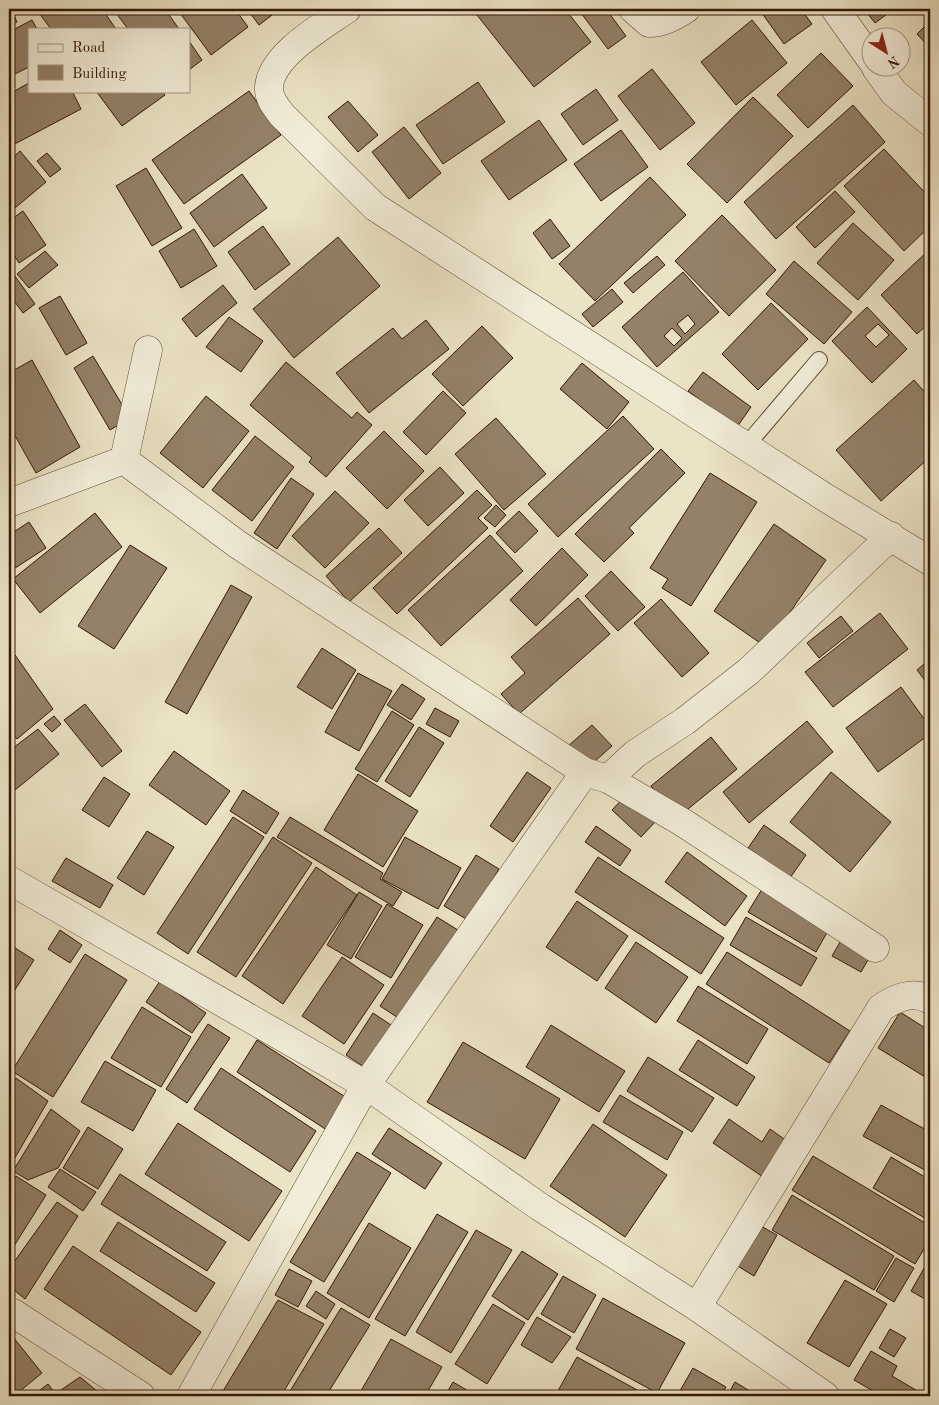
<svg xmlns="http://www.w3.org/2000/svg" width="939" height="1405" font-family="'Old Standard TT',serif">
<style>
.building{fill:#938169;stroke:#331705;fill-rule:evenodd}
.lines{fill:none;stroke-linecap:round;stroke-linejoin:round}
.service-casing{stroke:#614a35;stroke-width:18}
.minor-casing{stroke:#614a35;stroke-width:29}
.service{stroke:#f2edd9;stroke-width:16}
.minor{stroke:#f2edd9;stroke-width:28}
</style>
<rect width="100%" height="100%" fill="#ebe3c5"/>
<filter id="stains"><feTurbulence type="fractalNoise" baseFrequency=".004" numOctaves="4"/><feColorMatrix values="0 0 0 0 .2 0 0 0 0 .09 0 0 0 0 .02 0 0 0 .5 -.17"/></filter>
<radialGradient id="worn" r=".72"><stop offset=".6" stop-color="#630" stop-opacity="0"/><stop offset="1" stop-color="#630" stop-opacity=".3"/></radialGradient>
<g class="building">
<path d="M9 9H11L17 22 9 26Z"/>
<path d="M36 9H102L116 29H51Z"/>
<path d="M113 9H165L179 29H128Z"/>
<path d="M177 9H235L248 27 211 55Z"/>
<path d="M247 9H280L259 25Z"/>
<path d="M475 9H565L591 42 534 87 473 10Z"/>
<path d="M578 9H606L626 36 608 49Z"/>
<path d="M759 9H801L812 24 784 44Z"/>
<path d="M864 9H894L875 23Z"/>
<path d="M32 20 37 29H29V67L9 77V32Z"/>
<path d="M752 20 787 63 736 105 701 62Z"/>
<path d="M930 21V48L917 34Z"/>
<path d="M189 41 202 60 189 70Z"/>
<path d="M821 53 853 86 808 128 777 95Z"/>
<path d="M652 69 695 123 660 150 618 96Z"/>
<path d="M478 82 505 122 443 164 416 125Z"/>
<path d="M29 83V91H72L81 109 9 147V94Z"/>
<path d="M596 89 618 120 583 145 561 114Z"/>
<path d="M96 91H162L165 95 122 126Z"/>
<path d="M249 91 281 135 184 204 152 160Z"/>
<path d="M753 97 793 136 727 203 687 164Z"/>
<path d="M348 101 378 135 358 152 328 117Z"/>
<path d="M853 105 885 142 776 239 744 202Z"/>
<path d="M539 120 567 160 509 200 481 161Z"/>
<path d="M404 127 441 173 409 199 372 152Z"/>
<path d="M621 130 648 167 601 201 574 164Z"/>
<path d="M884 149 930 198V226L904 251 844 186Z"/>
<path d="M20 151 46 182 9 213V161Z"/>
<path d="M47 153 61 169 50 177 37 161Z"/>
<path d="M146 168 182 228 152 246 116 186Z"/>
<path d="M242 174 267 208 214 247 190 213Z"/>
<path d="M650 177 686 215 595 301 559 264Z"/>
<path d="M835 191 855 212 815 248 796 227Z"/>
<path d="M23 211 46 245 19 263 9 247V221Z"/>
<path d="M722 215 776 270 729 316 675 261Z"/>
<path d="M550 219 570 246 552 259 533 233Z"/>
<path d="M853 223 894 260 858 300 817 263Z"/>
<path d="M263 226 290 264 255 290 228 252Z"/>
<path d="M194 229 217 266 181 288 159 251Z"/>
<path d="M338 237 380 286 294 358 253 309Z"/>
<path d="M930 249V322L917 334 881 295Z"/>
<path d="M45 251 58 265 29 288 17 274Z"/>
<path d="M657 256 665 265 633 293 624 283Z"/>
<path d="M794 261 852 312 824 344 766 294Z"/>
<path d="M12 272 35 304 23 313 9 294V274Z"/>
<path d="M683 272 719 312 657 367 622 327ZM688 315 695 324 685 334 677 324ZM672 328 682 338 674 346 664 336Z"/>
<path d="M223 285 237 303 196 337 182 319Z"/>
<path d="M612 289 623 302 593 327 582 314Z"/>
<path d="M60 296 87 343 66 355 39 308Z"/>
<path d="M771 303 808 339 758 390 722 354Z"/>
<path d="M9 304 13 311 9 314Z"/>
<path d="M867 307 907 349 872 383 832 341ZM878 324 889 335 876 347 865 336Z"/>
<path d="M229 317 263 341 241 372 206 347Z"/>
<path d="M426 320 449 349 369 413 336 373 393 328 402 339Z"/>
<path d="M482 326 513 358 463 406 432 374Z"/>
<path d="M93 356 130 418 110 430 74 368Z"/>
<path d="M32 360 80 447 36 473 9 425V373Z"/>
<path d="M286 362 352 418 357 412 372 425 326 477 309 462 312 458 250 405Z"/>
<path d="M582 363 629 402 607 429 560 389Z"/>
<path d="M703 372 751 407 737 427 688 391Z"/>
<path d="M914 380 930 398V457L881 501 836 450Z"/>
<path d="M443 391 466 413 426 455 403 432Z"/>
<path d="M206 396 249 431 203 488 160 453Z"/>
<path d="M623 416 654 449 558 537 528 504Z"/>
<path d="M496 418 546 474 504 510 455 454Z"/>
<path d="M384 431 424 471 387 509 346 468Z"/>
<path d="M255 436 294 467 252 521 212 490Z"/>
<path d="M661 449 685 473 629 528 634 533 604 562 575 534Z"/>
<path d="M440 467 464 493 428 526 404 500Z"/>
<path d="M710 473 757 502 691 606 662 588 668 579 650 568Z"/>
<path d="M291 478 314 494 277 549 254 533Z"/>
<path d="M477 490 492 505 478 518 488 528 397 614 373 588Z"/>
<path d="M335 491 369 523 325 568 292 536Z"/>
<path d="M496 505 506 515 495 527 484 518Z"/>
<path d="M519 511 538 531 515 553 496 533Z"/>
<path d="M95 513 122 547 40 613 13 579Z"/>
<path d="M29 522 46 548 9 572V535Z"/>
<path d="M774 524 826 560 766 647 714 611Z"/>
<path d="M379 528 402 553 349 602 326 576Z"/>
<path d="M490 535 523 571 441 646 408 610Z"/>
<path d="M130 545 167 568 114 649 78 626Z"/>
<path d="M562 548 588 575 536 626 510 600Z"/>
<path d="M611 571 645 607 618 631 585 596Z"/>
<path d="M231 585 252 597 187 714 165 702Z"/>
<path d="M578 598 610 634 519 714 501 694 525 673 511 657Z"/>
<path d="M661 599 709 653 682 677 634 623Z"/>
<path d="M880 613 908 649 833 707 805 672Z"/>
<path d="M841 616 853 631 819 658 807 643Z"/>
<path d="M322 648 356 670 332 709 297 687Z"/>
<path d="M15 655 53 709 17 739 9 730V663Z"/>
<path d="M930 659V687L917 670Z"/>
<path d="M358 673 392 691 359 751 325 732Z"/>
<path d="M402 684 425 699 411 720 387 705Z"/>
<path d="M901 687 930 727V734L878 772 846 728Z"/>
<path d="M85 704 122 751 102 767 64 720Z"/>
<path d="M435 708 459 721 450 737 426 724Z"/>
<path d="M392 711 414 725 377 782 355 769Z"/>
<path d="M54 716 61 724 52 732 44 724Z"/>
<path d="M807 721 833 752 749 823 723 792Z"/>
<path d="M592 725 612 746 587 768 568 746Z"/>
<path d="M419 727 444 743 410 797 385 781Z"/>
<path d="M38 729 59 754 9 795V751Z"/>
<path d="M711 737 737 769 677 818 651 786Z"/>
<path d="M174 751 230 791 206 825 149 785Z"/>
<path d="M527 772 551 788 513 842 490 826Z"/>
<path d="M831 772 891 822 850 872 790 822Z"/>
<path d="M358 774 418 811 383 867 324 830Z"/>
<path d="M104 777 130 794 109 827 82 810Z"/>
<path d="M243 790 279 813 266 834 230 811Z"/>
<path d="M627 794 656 821 641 837 612 810Z"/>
<path d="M233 817 264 837 188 954 157 933Z"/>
<path d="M290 817 383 873 380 879 402 892 393 906 277 837Z"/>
<path d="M764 825 806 855 790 878 748 848Z"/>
<path d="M596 826 631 850 620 866 585 842Z"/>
<path d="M147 831 174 847 144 895 117 878Z"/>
<path d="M273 837 312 863 236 977 197 952Z"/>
<path d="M405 837 461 868 438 909 382 879Z"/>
<path d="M687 852 747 896 725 926 665 882Z"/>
<path d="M476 855 499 869 468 920 444 906Z"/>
<path d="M598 857 724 938 701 974 575 892Z"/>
<path d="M66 858 113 885 100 908 52 881Z"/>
<path d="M316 867 357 895 283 1004 242 976Z"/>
<path d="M762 889 829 929 816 952 748 912Z"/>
<path d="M359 892 382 906 351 959 327 945Z"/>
<path d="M577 901 628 936 597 981 546 947Z"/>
<path d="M387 904 423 925 391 978 355 957Z"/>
<path d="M437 917 461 932 403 1021 380 1006Z"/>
<path d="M746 917 817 958 801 986 730 945Z"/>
<path d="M60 930 82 945 70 963 48 949Z"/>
<path d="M843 937 872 953 861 972 832 956Z"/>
<path d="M636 942 688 977 656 1023 605 988Z"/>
<path d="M9 944 34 960 9 999Z"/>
<path d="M727 952 850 1031 829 1063 706 984Z"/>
<path d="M85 954 127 980 53 1097 12 1071Z"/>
<path d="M342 957 384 985 344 1044 302 1016Z"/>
<path d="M160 981 206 1013 192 1033 146 1002Z"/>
<path d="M698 986 768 1029 747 1064 677 1021Z"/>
<path d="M142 1007 191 1037 161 1087 111 1058Z"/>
<path d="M900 1012 930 1031V1080L878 1048Z"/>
<path d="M373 1013 391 1025 364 1067 346 1055Z"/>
<path d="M208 1024 230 1038 187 1103 166 1089Z"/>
<path d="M551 1025 625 1071 599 1112 526 1067Z"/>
<path d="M257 1040 350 1100 330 1132 237 1072Z"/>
<path d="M698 1040 755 1077 737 1106 679 1070Z"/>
<path d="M463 1042 560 1099 525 1159 427 1102Z"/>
<path d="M648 1057 714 1098 692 1132 627 1091Z"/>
<path d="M105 1061 156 1090 133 1131 81 1102Z"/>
<path d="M221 1068 316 1131 290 1172 194 1109Z"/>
<path d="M16 1078 48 1101 9 1168V1090Z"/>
<path d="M620 1095 683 1132 667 1160 603 1122Z"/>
<path d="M881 1105 930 1132V1173L863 1136Z"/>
<path d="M51 1109 80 1131 58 1168 28 1180 13 1171Z"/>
<path d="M729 1119 762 1142 770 1129 787 1141 763 1177 713 1143Z"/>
<path d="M178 1123 282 1191 249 1241 145 1174Z"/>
<path d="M593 1124 667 1175 625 1237 550 1186Z"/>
<path d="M88 1127 123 1149 98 1189 63 1168Z"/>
<path d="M389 1128 442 1163 425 1189 372 1154Z"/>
<path d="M357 1152 391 1173 324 1282 290 1262Z"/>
<path d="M813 1156 930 1226V1239L915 1264 792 1190Z"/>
<path d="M891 1157 930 1180V1221L873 1188Z"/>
<path d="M60 1169 96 1192 83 1211 48 1187Z"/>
<path d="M120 1174 226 1242 207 1271 101 1204Z"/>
<path d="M16 1176 46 1195 14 1246 9 1242V1187Z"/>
<path d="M792 1195 894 1256 874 1290 772 1230Z"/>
<path d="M57 1202 78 1216 25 1299 9 1286V1256L14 1262Z"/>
<path d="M437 1214 468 1232 405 1336 375 1319Z"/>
<path d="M118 1222 215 1283 196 1312 100 1251Z"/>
<path d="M369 1223 411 1248 369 1318 327 1293Z"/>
<path d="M759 1225 777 1235 754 1276 736 1265Z"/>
<path d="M476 1230 512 1250 451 1353 416 1332Z"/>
<path d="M73 1246 201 1332 171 1375 44 1289Z"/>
<path d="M522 1251 558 1274 528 1320 492 1296Z"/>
<path d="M896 1258 914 1268 894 1302 876 1291Z"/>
<path d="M930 1258V1302L911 1291Z"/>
<path d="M289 1269 312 1281 298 1307 275 1295Z"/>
<path d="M563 1276 596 1295 574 1333 541 1314Z"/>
<path d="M845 1280 887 1304 849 1367 807 1343Z"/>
<path d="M316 1291 335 1304 326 1319 306 1306Z"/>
<path d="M603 1298 685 1343 657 1393 576 1349Z"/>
<path d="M278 1300 324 1324 281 1396H220Z"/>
<path d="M493 1304 525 1323 487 1384 455 1364Z"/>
<path d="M341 1308 370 1325 326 1396H287Z"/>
<path d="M537 1317 571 1337 552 1363 521 1345Z"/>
<path d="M890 1329 906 1338 894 1357 879 1348Z"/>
<path d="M9 1332 42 1373 14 1396H9Z"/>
<path d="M391 1339 442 1367 425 1396H358Z"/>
<path d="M871 1351 897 1366 892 1376 926 1396H882L854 1380Z"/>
<path d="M577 1357 648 1396H555Z"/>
<path d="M693 1368 726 1387 721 1396H677Z"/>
<path d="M80 1377 103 1396H62L58 1392Z"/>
<path d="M453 1382 477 1396H445Z"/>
<path d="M735 1382 758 1396H727Z"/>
<path d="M48 1384 57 1396H32Z"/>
</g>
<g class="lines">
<defs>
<path id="service" d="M745 447 819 360"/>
<g id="minor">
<path d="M347 9C323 26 271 55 269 87 268 98 276 107 282 115L375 207 826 498 930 561"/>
<path d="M633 9 649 23C663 23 675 16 686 9"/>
<path d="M835 9 872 61"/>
<path d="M876 68 894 93 930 122"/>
<path d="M148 350 124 460 237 544 585 772 608 779 682 822 875 948"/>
<path d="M9 503 124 460"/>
<path d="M608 779 635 754 685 721 749 671 891 536"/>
<path d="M9 880 366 1085 540 1207 697 1307 825 1396"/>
<path d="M697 1307 881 1008C895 998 914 990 930 1000"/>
<path d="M13 1313 141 1396"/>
<path d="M191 1396 366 1085 585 772"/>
</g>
</defs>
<use href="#service" class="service-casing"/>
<use href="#minor" class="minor-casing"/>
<use href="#service" class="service"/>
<use href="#minor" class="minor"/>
</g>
<rect width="939" height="1405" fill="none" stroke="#ebe3c5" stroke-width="30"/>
<rect x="10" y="10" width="919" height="1385" fill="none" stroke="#331705" stroke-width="2.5"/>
<rect x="15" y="15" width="909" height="1375" fill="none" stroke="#331705"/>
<rect x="28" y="28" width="162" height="65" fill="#f2edd9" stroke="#a69784"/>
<rect x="38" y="44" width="25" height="8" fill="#f2edd9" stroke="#a69784"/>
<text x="72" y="52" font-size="15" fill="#331705">Road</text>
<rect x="38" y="65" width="25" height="15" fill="#938169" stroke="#a69784"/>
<text x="72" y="78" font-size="15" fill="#331705">Building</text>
<g transform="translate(886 52) rotate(144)"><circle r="24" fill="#f2edd9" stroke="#a69784"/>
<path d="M0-4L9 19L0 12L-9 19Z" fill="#8f2418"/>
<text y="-8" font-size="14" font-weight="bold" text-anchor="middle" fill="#331705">N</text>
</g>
<rect width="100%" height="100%" filter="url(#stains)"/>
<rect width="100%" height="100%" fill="url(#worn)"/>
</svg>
